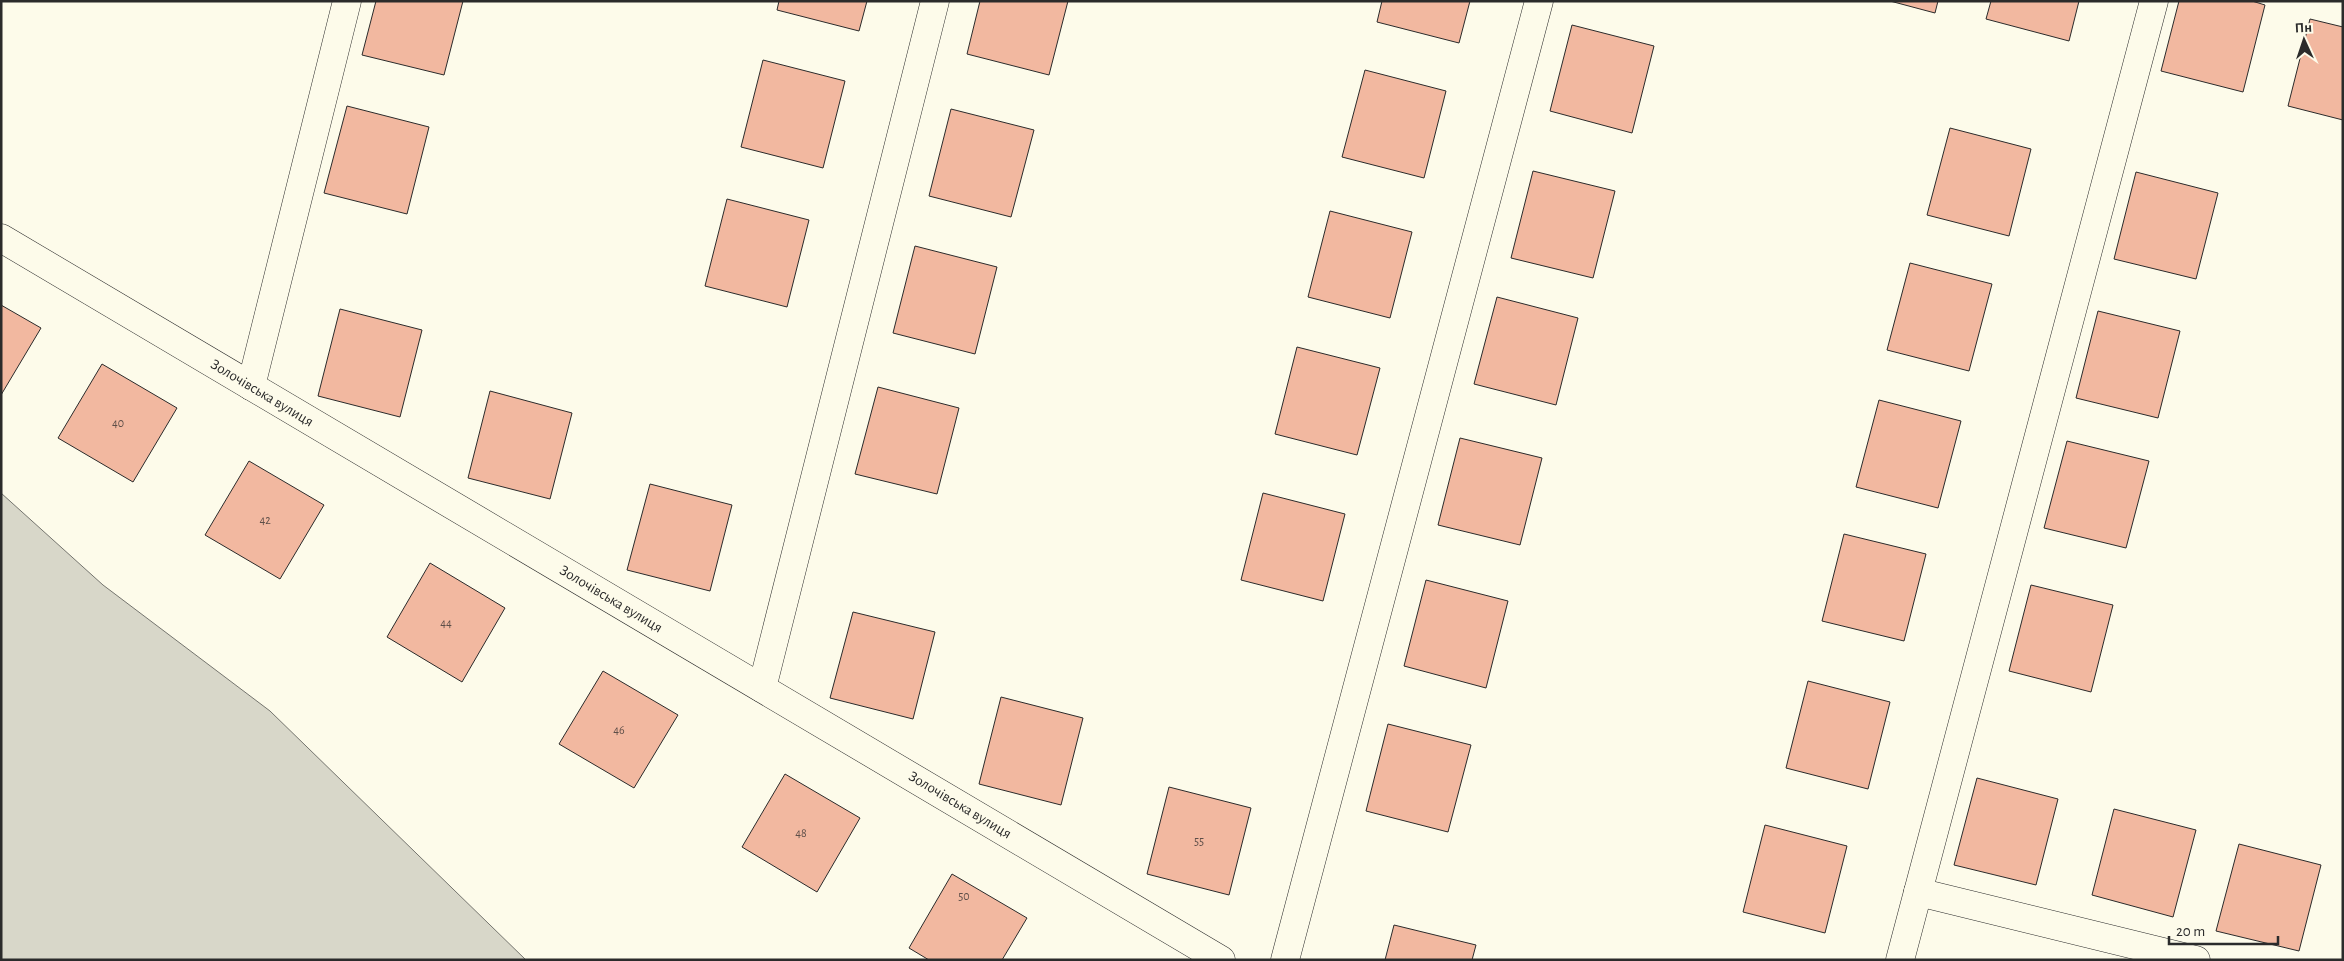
<svg xmlns="http://www.w3.org/2000/svg" width="2344" height="961" font-family="'Alegreya Sans',sans-serif">
<style>
.water{fill:#d8d7c9;stroke:#74746e}
.building{fill:#f2b8a0;stroke:#2b2b2b}
.lines{fill:none;stroke-linecap:round;stroke-linejoin:round}
.minor-casing{stroke:#2b2b2b;stroke-width:29}
.minor{stroke:#fdfbea;stroke-width:28}
.labels{text-anchor:middle;dominant-baseline:central;stroke-width:4;stroke-linejoin:round;paint-order:stroke}
.number-label{font-size:12px;fill:#5d4e48}
.street-label{font-size:15px;fill:#2b2b2b;stroke:#fdfbea}
</style>
<rect width="100%" height="100%" fill="#fdfbea"/>
<path class="water" d="M1 493 103 585 270 711 526 960H1Z"/>
<g class="building">
<path d="M376 1H463L444 75 362 55Z"/>
<path d="M779 1H867L859 31 777 10Z"/>
<path d="M980 1H1068L1049 75 967 54Z"/>
<path d="M1382 1H1470L1459 43 1377 22Z"/>
<path d="M1890 1H1938L1935 13Z"/>
<path d="M1991 1H2079L2069 41 1986 19Z"/>
<path d="M2179 1H2252L2265 5 2243 92 2161 71Z"/>
<path d="M2310 19 2343 27V120L2288 106Z"/>
<path d="M1572 25 1654 46 1632 133 1550 111Z"/>
<path d="M763 60 845 81 823 168 741 147Z"/>
<path d="M1365 70 1446 91 1424 178 1342 157Z"/>
<path d="M347 106 429 127 407 214 324 193Z"/>
<path d="M951 109 1034 130 1011 217 929 196Z"/>
<path d="M1950 128 2031 149 2009 236 1927 215Z"/>
<path d="M1533 171 1615 191 1593 278 1511 258Z"/>
<path d="M2136 172 2218 193 2196 279 2114 259Z"/>
<path d="M727 199 809 220 787 307 705 286Z"/>
<path d="M1330 211 1412 232 1390 318 1308 297Z"/>
<path d="M915 246 997 267 975 354 893 333Z"/>
<path d="M1910 263 1992 284 1969 371 1887 350Z"/>
<path d="M1497 297 1578 318 1556 405 1474 384Z"/>
<path d="M1 305 41 328 1 395Z"/>
<path d="M340 309 422 330 400 417 318 396Z"/>
<path d="M2098 311 2180 331 2158 418 2076 398Z"/>
<path d="M1297 347 1380 368 1357 455 1275 434Z"/>
<path d="M102 364 177 408 133 482 58 438Z"/>
<path d="M878 387 959 408 937 494 855 474Z"/>
<path d="M490 391 572 413 550 499 468 478Z"/>
<path d="M1879 400 1961 421 1938 508 1856 487Z"/>
<path d="M1460 438 1542 458 1520 545 1438 525Z"/>
<path d="M2067 441 2149 461 2126 548 2044 528Z"/>
<path d="M249 461 324 505 280 579 205 535Z"/>
<path d="M650 484 732 505 710 591 627 570Z"/>
<path d="M1263 493 1345 514 1323 601 1241 580Z"/>
<path d="M1844 534 1926 554 1904 641 1822 621Z"/>
<path d="M430 563 505 608 462 682 387 637Z"/>
<path d="M1426 580 1508 601 1486 688 1404 666Z"/>
<path d="M2031 585 2113 605 2091 692 2009 671Z"/>
<path d="M853 612 935 632 913 719 830 698Z"/>
<path d="M603 671 678 715 634 788 559 744Z"/>
<path d="M1808 681 1890 702 1868 789 1786 768Z"/>
<path d="M1001 697 1083 718 1061 805 979 784Z"/>
<path d="M1388 724 1471 745 1448 832 1366 811Z"/>
<path d="M785 774 860 818 817 892 742 847Z"/>
<path d="M1977 778 2058 799 2036 885 1954 865Z"/>
<path d="M1169 787 1251 808 1229 895 1147 874Z"/>
<path d="M2114 809 2196 830 2173 917 2092 895Z"/>
<path d="M1765 825 1847 846 1825 933 1743 912Z"/>
<path d="M2239 844 2321 865 2299 951 2216 931Z"/>
<path d="M952 874 1027 918 1002 960H929L909 948Z"/>
<path d="M1394 925 1476 945 1472 960H1385Z"/>
</g>
<g class="lines">
<defs>
<g id="minor">
<path d="M1 238 1221 960"/>
<path d="M251 386 347 1"/>
<path d="M762 688 935 1"/>
<path d="M1918 892 2196 960"/>
<path d="M1285 960 1539 1"/>
<path d="M1900 960 2154 1"/>
</g>
</defs>
<use href="#minor" class="minor-casing"/>
<use href="#minor" class="minor"/>
</g>
<g class="labels">
<g class="number-label">
<text x="118" y="423">40</text>
<text x="265" y="520">42</text>
<text x="446" y="623">44</text>
<text x="619" y="730">46</text>
<text x="801" y="833">48</text>
<text x="1199" y="841">55</text>
<text x="964" y="896">50</text>
</g>
<g class="street-label">
<text transform="translate(262 393) rotate(31)">Золочівська вулиця</text>
<text transform="translate(611 599) rotate(31)">Золочівська вулиця</text>
<text transform="translate(960 805) rotate(31)">Золочівська вулиця</text>
</g>
</g>
<rect width="2344" height="961" fill="none" stroke="#2b2b2b" stroke-width="5"/>
<g transform="translate(2304 40) rotate(357)" stroke="#fdfbea" stroke-width="4" paint-order="stroke">
<path d="M0-4L9 19L0 12L-9 19Z" fill="#2b2b2b"/>
<text y="-8" font-size="14" font-weight="bold" text-anchor="middle" fill="#2b2b2b">Пн</text>
</g>
<path d="M2169 936v8h109v-8" fill="none" stroke="#2b2b2b" stroke-width="2.5"/>
<text x="2176" y="936" font-size="15" fill="#2b2b2b" stroke="#fdfbea" stroke-width="4" paint-order="stroke">20 m</text>
</svg>
